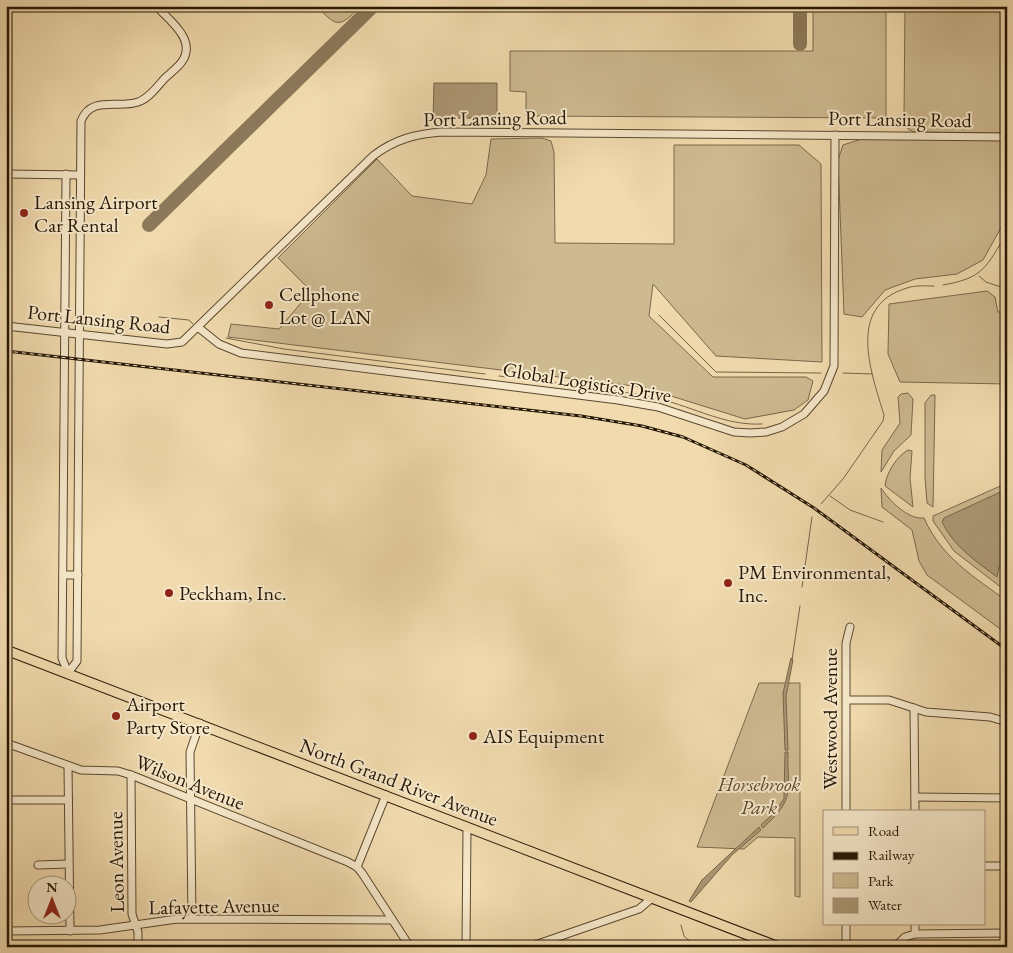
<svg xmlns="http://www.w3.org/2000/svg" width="1013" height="953" font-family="'EB Garamond',serif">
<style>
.green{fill:#ceba91;stroke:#7a684b}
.water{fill:#ac9875;stroke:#766448}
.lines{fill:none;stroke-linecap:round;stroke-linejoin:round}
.stream{stroke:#766448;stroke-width:1}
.taxiway{stroke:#8c795a;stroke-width:14}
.minor-casing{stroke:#59482f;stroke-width:9}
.major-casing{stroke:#261705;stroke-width:11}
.minor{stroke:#f6e8ca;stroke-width:7}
.major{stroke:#f1dbae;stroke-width:9}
.rail-casing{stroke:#261705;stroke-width:3}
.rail{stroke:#f6e8ca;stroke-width:1;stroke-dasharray:4;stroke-linecap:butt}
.poi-dot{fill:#8f2418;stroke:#f6e8ca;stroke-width:2}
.labels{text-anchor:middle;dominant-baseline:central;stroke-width:4;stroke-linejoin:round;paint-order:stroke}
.street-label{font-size:20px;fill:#261705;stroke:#f6e8ca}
.poi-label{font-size:20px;fill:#261705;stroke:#f6e8ca;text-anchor:start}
.park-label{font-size:20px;font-style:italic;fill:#58482f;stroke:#f6e8ca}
</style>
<rect width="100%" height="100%" fill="#f1dbae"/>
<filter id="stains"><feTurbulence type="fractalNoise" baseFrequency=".004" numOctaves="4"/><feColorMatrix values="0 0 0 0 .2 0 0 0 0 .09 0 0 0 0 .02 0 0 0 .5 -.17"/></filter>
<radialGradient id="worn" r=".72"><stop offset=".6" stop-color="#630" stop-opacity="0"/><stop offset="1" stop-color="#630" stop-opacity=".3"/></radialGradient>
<g class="green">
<path d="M316 6H361C339 28 338 28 316 6Z"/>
<path d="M813 6H886V118L526 116V92L510 91V51H813Z"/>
<path d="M905 6H1007V133L914 132 908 129 904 117Z"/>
<path d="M542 138 551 141 554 152 555 243 674 244V145H799L821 164 822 362 716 356 653 284 649 316 713 377H806L813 381 808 400 794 410 745 419 642 387 228 337 231 324 279 329 311 291 278 258 377 159 412 196 472 204 486 175 491 139Z"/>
<path d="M862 139H1007V217L983 260 957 274 915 279 885 290 862 317 844 314 838 160 843 145Z"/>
<path d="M987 291 995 297 998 312H1007V384L900 382 888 354 889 304Z"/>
<path d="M908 393 913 399 911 435 894 451 881 472 882 450 900 423 898 397 901 394Z"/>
<path d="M931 395H935V397L933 507 927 503 925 478V403Z"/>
<path d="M908 450 912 451 910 478 913 507 885 486C886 473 897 456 908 450Z"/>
<path d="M1007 483V592L954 551 933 521V516Z"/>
<path d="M881 488C889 500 908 520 924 518 941 557 974 577 1007 601V634L927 575 919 561 912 530 882 507Z"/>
<path d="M759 683H800V897L795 896V838L758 837 744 849 697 847Z"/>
</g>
<g class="water">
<path d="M434 83H497V118H433Z"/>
<path d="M1007 489V563L999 567 997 577C976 561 954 547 942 522L944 518Z"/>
<path d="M791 658 793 660 786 696 788 750H785L783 693Z"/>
<path d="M785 752H788C787 794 796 797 763 828L761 825 774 813 784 799Z"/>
<path d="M759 827 761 830 732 855 691 902 689 901 702 880Z"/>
</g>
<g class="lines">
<g class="stream">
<path d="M979 276 986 282 1007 289"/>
<path d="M943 285C984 278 986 267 1007 233"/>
<path d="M659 315 716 372 821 373"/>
<path d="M159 317 189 320 193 324"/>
<path d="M226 338 284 349 485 374"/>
<path d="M843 373 872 374"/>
<path d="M499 376C552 383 606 387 659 399 694 407 725 426 762 424"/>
<path d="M830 496 850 510 883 522"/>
<path d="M821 504 843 479 883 421 884 415C871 372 846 306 907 288 915 285 925 286 934 286"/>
<path d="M802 587 812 517"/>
<path d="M792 660 800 606"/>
<path d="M681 925 684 936 696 947"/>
</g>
<g class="taxiway">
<path d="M800 44V6"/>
<path d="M149 225 373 6"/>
</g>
<defs>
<g id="minor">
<path d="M6 174 80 175"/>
<path d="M66 174 62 658 68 673"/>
<path d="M6 326 167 344 182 342 373 156C395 139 416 134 442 132L1007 137"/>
<path d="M199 328 219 344 241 353 618 400 658 407 734 432 750 433 766 432 782 427 804 414 824 391 834 366 835 135"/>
<path d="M63 575H78"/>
<path d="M68 673 77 661 81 121C91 95 118 109 138 102 148 99 157 87 164 79 170 73 179 67 183 60 196 39 168 19 156 6"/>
<path d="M847 700H889L926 712 990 717 1007 722"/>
<path d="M914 708 915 812"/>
<path d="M6 743 81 770 118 771 131 775 348 862 357 867 362 873 410 947"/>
<path d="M68 766 70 931"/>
<path d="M131 775 132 914 138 932V947"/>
<path d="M915 797 1007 798"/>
<path d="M6 800H68"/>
<path d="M846 812V643L850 627"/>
<path d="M38 865 68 864"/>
<path d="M984 866H1007"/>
<path d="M357 867 386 795"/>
<path d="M192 919 190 752 200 723"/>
<path d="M6 931 100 930 177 919 392 920"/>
<path d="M915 934 1007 933"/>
<path d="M466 947 467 827"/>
<path d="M529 947 639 909 652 898"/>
<path d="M846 947V924"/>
<path d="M895 947 905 937 915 934V924"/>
</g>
<path id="major" d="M6 650 779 947"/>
</defs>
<use href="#minor" class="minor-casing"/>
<use href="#major" class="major-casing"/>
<use href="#minor" class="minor"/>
<use href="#major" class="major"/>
<defs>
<path id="rail" d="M6 351 581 416 642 426 683 437 746 465 814 508 1007 650"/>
</defs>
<use href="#rail" class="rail-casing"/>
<use href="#rail" class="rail"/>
</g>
<g class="poi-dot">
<circle cx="24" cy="213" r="5"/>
<circle cx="269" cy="305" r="5"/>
<circle cx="728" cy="583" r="5"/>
<circle cx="169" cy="593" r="5"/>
<circle cx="116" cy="716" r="5"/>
<circle cx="473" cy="736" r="5"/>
</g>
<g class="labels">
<g class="street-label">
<text transform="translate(495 118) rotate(-1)">Port Lansing Road</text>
<text transform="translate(900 119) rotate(1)">Port Lansing Road</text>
<text transform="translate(99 319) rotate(6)">Port Lansing Road</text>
<text transform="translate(587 382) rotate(9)">Global Logistics Drive</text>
<text transform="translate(830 719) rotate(-90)">Westwood Avenue</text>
<text transform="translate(190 782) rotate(22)">Wilson Avenue</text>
<text transform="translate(399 782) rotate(21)">North Grand River Avenue</text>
<text transform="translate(116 862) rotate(-91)">Leon Avenue</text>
<text transform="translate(214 906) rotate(-1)">Lafayette Avenue</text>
</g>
<g class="poi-label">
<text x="34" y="202">Lansing Airport<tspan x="34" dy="23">Car Rental</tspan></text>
<text x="279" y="294">Cellphone<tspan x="279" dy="23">Lot @ LAN</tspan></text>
<text x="738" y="572">PM Environmental,<tspan x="738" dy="23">Inc.</tspan></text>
<text x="179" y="593">Peckham, Inc.</text>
<text x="126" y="704">Airport<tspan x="126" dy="23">Party Store</tspan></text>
<text x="483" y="736">AIS Equipment</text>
</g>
<g class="park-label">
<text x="759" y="784">Horsebrook<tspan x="759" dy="23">Park</tspan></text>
</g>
</g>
<rect width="1013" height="953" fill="none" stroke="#f1dbae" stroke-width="25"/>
<rect x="8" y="8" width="998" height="938" fill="none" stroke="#261705" stroke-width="2.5"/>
<rect x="12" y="12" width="988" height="928" fill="none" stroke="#261705"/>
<rect x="823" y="810" width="162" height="115" fill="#f6e8ca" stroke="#a3947b"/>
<rect x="833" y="827" width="25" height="8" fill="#f1dbae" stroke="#a3947b"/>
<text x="868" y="836" font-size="15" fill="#261705">Road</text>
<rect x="833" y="852" width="25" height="8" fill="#261705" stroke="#a3947b"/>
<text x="868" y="860" font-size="15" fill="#261705">Railway</text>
<rect x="833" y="873" width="25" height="15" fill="#ceba91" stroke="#a3947b"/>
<text x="868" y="886" font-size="15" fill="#261705">Park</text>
<rect x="833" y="898" width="25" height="15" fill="#ac9875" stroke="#a3947b"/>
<text x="868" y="910" font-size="15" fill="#261705">Water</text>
<g transform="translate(52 900)"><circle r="24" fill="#f6e8ca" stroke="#a3947b"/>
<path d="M0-4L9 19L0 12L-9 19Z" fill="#8f2418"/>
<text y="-8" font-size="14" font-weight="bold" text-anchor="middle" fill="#261705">N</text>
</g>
<rect width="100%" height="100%" filter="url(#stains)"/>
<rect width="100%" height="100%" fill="url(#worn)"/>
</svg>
